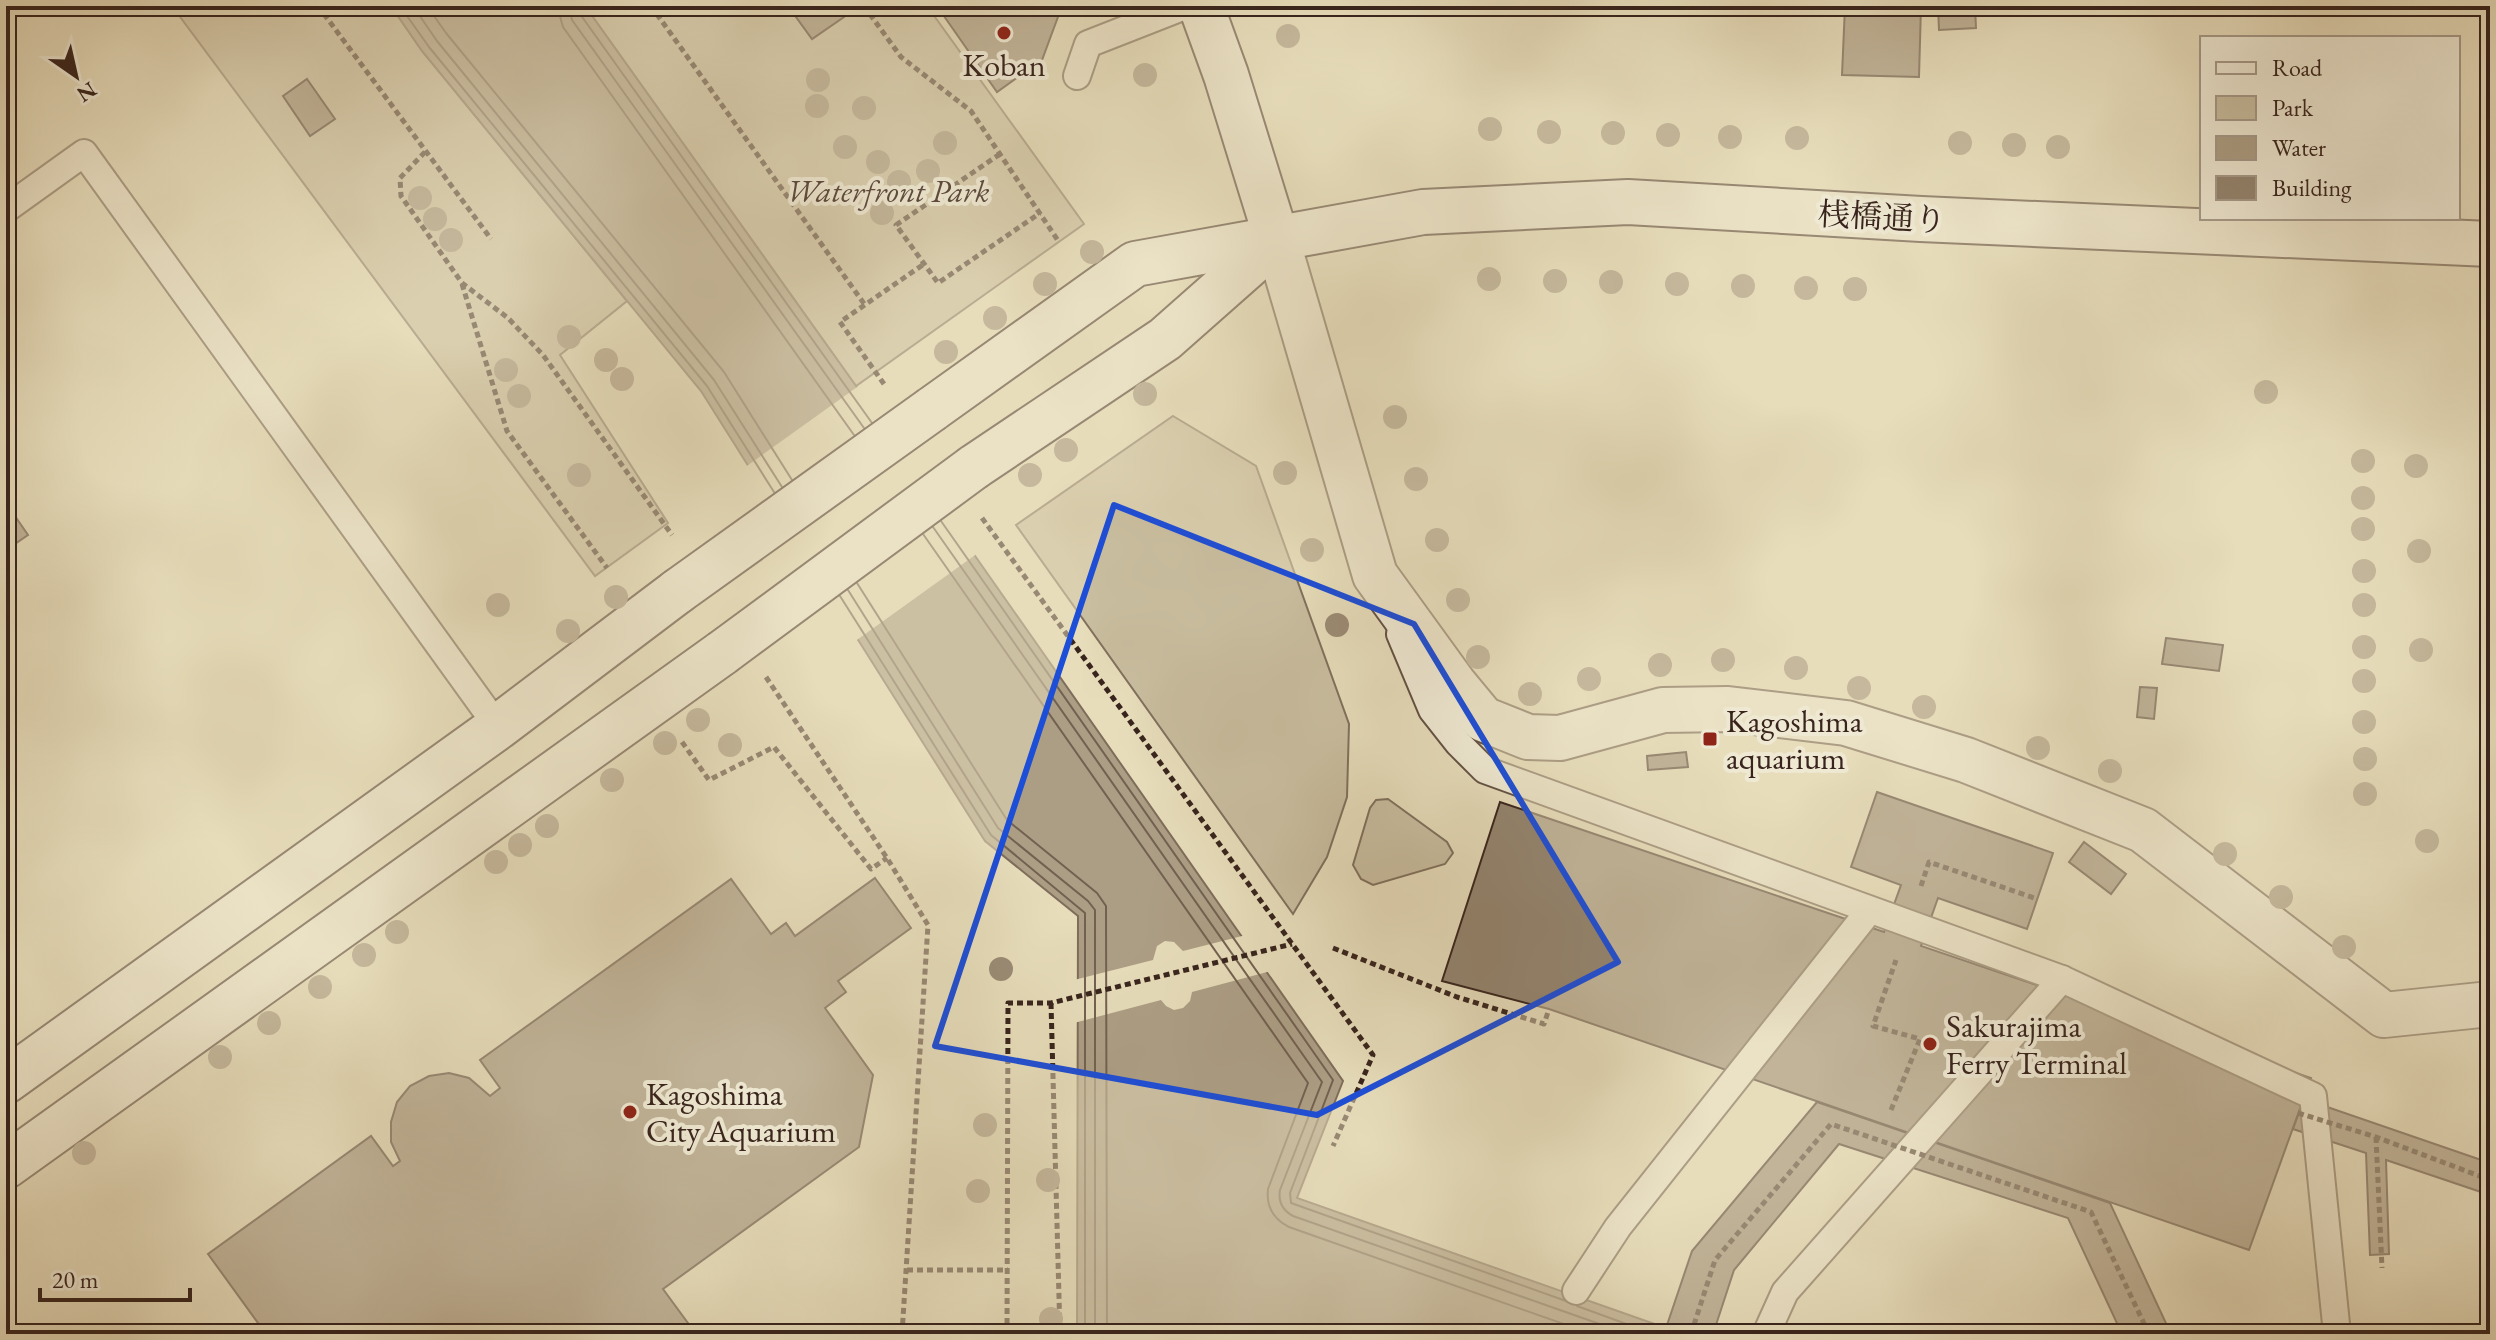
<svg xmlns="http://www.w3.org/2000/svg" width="2496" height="1340" font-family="'EB Garamond','Noto Serif JP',serif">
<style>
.green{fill:#c9bea0;stroke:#80715e;stroke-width:2}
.water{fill:#ac9e85;stroke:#7e6d5b;stroke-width:2}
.pier{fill:#e7ddbb}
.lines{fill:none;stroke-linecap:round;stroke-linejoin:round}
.shore{stroke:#726151;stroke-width:2}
.building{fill:#93846f;stroke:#38241d;stroke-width:2}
.lane-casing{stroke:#645244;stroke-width:30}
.street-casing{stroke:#645244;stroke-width:48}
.secondary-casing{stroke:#38241d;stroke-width:48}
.path{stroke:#38241d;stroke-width:5;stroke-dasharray:6 4;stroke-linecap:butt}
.lane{stroke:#efe9d3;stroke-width:26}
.street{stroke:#efe9d3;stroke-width:44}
.secondary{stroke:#efe9d3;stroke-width:44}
.secondary-bridge-casing{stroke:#38241d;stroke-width:48;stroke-linecap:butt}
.path-bridge{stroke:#38241d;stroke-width:5;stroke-dasharray:6 4;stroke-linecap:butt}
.secondary-bridge{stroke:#efe9d3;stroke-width:44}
.tree{fill:#9b8c76}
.marked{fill:none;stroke:#1d4ed8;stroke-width:6;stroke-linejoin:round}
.poi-dot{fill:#8f2418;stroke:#efe9d3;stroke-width:3}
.labels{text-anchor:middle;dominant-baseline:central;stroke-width:8;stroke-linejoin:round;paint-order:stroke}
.poi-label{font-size:32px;fill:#38241d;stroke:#efe9d3;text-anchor:start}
.park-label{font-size:32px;font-style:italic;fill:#5c4a3e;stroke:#efe9d3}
.street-label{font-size:32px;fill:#38241d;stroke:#efe9d3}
</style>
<rect width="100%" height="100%" fill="#e7ddbb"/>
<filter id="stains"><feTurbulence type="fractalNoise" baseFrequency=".0025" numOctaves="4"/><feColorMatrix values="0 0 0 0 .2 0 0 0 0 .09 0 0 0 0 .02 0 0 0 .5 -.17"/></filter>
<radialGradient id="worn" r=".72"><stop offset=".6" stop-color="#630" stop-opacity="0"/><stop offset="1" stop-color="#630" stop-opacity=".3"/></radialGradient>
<g class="green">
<path d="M172 6H391L422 51 627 301 560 355 668 523 595 576Z"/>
<path d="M585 6H927L1084 224 856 386Z"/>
<path d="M1173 416 1256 466 1349 724 1347 797 1327 857 1293 914 1016 525Z"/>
<path d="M1388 799 1447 842 1453 853 1445 864 1373 885 1361 879 1353 865 1370 808 1376 800Z"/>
</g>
<path class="water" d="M391 6H585L856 386 1343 1081 1297 1198 1663 1327 1661 1334H1077L1078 916 985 841 701 391 422 51Z"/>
<g class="pier">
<path d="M860 385 978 553 854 642 744 468Z"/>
<path d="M1246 935 1271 971 1192 992 1190 1001 1183 1008 1174 1010 1166 1006 1161 1000 1074 1023V980L1153 960 1157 946 1165 941 1174 942 1183 951Z"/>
</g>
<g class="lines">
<g class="shore">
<path d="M400 6 429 47 707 386 774 492"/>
<path d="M413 6 437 41 714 380 782 487"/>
<path d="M427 6 446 33 724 372 792 480"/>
<path d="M557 6 563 27 854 435"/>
<path d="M569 6 572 20 864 428"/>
<path d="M579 6 580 14 872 423"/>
<path d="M941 521 1333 1080 1290 1193 1291 1203 1566 1301"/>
<path d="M933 527 1322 1082 1280 1190C1278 1202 1282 1210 1293 1216L1628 1334"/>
<path d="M923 534 1308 1083 1268 1189C1266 1207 1273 1219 1289 1227L1592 1334"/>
<path d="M857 583 1007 820 1097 893 1106 906 1107 1334"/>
<path d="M848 590 998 828 1088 901 1095 910V1334"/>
<path d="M840 596 991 835 1085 913V1334"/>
<path d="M1577 1306 1654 1334"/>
</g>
</g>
<g class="building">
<path d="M788 6H836L844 17 812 39Z"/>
<path d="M937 6H1062L1042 60 997 92Z"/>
<path d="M1845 6H1921L1919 77 1842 75Z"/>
<path d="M1938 6H1975L1976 28 1939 30Z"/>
<path d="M307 79 335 119 310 136 283 96Z"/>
<path d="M6 503 28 535 6 550Z"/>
<path d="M2166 638 2223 645 2219 671 2162 664Z"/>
<path d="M2140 687 2157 688 2154 719 2137 717Z"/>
<path d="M1686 752 1688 767 1648 770 1647 756Z"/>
<path d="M1877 792 2053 853 2027 929 1938 898 1921 946 2311 1078 2249 1250 1549 1009 1442 981 1500 802 1884 932 1901 885 1851 867Z"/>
<path d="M2084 842 2126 874 2111 894 2069 862Z"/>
<path d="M875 878 911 928 838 981 846 992 825 1008 873 1075 859 1147 663 1289 696 1334H266L208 1254 371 1136 393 1166 400 1161 391 1142V1122L397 1102 410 1086 429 1076 449 1073 469 1078 490 1096 500 1088 480 1060 731 879 771 934 786 923 795 936Z"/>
<path d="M2304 1099 2490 1163V1195L2386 1160 2389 1254 2370 1255 2366 1153 2293 1129Z"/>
<path d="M1817 1102 2110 1203 2171 1334H2122L2068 1218 1839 1144 1734 1270 1713 1334H1664L1692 1251Z"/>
<path d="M730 1326 752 1334H699L711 1328Z"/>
</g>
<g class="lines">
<defs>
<g id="lane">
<path d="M1077 76 1088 44 1185 6"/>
<path d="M6 209 84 153 498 727"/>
<path d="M1400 634 1432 710 1458 743 1485 770 2062 979 2313 1096 2337 1334"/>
<path d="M1576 1291 1618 1227 1869 911"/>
<path d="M1766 1334 1785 1292 2062 979"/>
</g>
<path id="street" d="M1277 240 1375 575 1454 684 1483 719 1528 737 1560 738 1663 710 1728 709 1846 723 1966 760 2143 830 2384 1015 2490 1004"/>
<g id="secondary">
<path d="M1201 6 1226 75 1277 240"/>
<path d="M932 409 1135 264 1423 212 1628 202 1921 219 2490 244"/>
<path d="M974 467 1165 339 1277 240"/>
<path d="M6 1081 498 727 678 591"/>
<path d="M6 1166 722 653"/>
</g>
</defs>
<use href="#lane" class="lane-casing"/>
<use href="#street" class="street-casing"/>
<use href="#secondary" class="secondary-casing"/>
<g class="path">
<path d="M318 6 491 239"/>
<path d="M651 6 865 305"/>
<path d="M864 6 901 57 971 111 1059 242"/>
<path d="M425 152 400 178 401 196 462 283 508 318 543 355 672 535"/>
<path d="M1000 154 896 225 938 283 1040 213"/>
<path d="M462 284 507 431 607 568"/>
<path d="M884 384 840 322 924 264"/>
<path d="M982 518 1373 1055 1333 1146"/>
<path d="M766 677 887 858 928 925 902 1334"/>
<path d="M682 742 709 780 774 747 871 869 887 858"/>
<path d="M1921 886 1929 862 2037 899"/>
<path d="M1333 948 1457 997 1544 1024 1549 1009"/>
<path d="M1051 1003 1060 1334"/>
<path d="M1891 1110 1920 1039 1873 1026 1896 960"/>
<path d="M2376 1137 2382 1268"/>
<path d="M907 1270H1008"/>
<path d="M1007 1334 1008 1003H1051L1292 944"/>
</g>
<use href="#lane" class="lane"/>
<use href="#street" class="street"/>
<use href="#secondary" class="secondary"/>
<defs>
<g id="secondary-bridge">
<path d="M678 591 932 409"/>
<path d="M722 653 974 467"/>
</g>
</defs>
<use href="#secondary-bridge" class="secondary-bridge-casing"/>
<g class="path-bridge">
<path d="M2298 1113 2376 1137 2490 1180"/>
<path d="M1691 1334 1715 1260 1831 1124 2091 1212 2149 1334"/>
</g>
<use href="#secondary-bridge" class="secondary-bridge"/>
</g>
<g class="tree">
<circle cx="1288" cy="36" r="12"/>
<circle cx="1145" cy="75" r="12"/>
<circle cx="818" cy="80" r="12"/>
<circle cx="817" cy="106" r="12"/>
<circle cx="864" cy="108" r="12"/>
<circle cx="1490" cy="129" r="12"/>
<circle cx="1549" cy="132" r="12"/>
<circle cx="1613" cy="133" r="12"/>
<circle cx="1668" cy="135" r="12"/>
<circle cx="1730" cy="137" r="12"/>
<circle cx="1797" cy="138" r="12"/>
<circle cx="945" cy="143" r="12"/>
<circle cx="1960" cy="143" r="12"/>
<circle cx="2014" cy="145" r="12"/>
<circle cx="845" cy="147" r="12"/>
<circle cx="2058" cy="147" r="12"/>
<circle cx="878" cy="162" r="12"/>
<circle cx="928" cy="171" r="12"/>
<circle cx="899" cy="182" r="12"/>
<circle cx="420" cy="198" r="12"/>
<circle cx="882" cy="213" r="12"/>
<circle cx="435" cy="219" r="12"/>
<circle cx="451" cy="240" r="12"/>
<circle cx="1092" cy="252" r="12"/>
<circle cx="1489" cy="279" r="12"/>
<circle cx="1555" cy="281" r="12"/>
<circle cx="1611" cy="282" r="12"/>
<circle cx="1045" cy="284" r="12"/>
<circle cx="1677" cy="284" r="12"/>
<circle cx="1743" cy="286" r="12"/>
<circle cx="1806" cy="288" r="12"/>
<circle cx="1855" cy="289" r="12"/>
<circle cx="995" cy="318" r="12"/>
<circle cx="569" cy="337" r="12"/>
<circle cx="946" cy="352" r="12"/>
<circle cx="606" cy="360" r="12"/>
<circle cx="506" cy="370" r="12"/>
<circle cx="622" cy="379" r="12"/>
<circle cx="2266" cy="392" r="12"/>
<circle cx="1145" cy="394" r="12"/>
<circle cx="519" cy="396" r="12"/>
<circle cx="1395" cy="417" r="12"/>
<circle cx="1066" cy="450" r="12"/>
<circle cx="2363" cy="461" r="12"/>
<circle cx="2416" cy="466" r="12"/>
<circle cx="1285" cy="473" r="12"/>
<circle cx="579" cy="475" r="12"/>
<circle cx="1030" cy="475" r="12"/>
<circle cx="1416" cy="479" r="12"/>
<circle cx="2363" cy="498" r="12"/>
<circle cx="2363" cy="529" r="12"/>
<circle cx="1437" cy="540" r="12"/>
<circle cx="1312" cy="550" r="12"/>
<circle cx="2419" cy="551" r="12"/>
<circle cx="2364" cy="571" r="12"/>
<circle cx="616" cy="597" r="12"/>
<circle cx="1458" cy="600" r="12"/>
<circle cx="498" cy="605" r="12"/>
<circle cx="2364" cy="605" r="12"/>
<circle cx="1337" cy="625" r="12"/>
<circle cx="568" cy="631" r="12"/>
<circle cx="2364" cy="647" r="12"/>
<circle cx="2421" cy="650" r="12"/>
<circle cx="1478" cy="657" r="12"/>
<circle cx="1723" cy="660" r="12"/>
<circle cx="1660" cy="665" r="12"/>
<circle cx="1796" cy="668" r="12"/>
<circle cx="1589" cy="679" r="12"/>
<circle cx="2364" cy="681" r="12"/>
<circle cx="1859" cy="688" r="12"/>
<circle cx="1530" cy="694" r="12"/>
<circle cx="1924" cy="707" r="12"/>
<circle cx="698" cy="720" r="12"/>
<circle cx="2364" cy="722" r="12"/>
<circle cx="665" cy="743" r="12"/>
<circle cx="730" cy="745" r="12"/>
<circle cx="2038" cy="748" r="12"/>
<circle cx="2365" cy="759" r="12"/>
<circle cx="2110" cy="771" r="12"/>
<circle cx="612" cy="780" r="12"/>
<circle cx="2365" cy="794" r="12"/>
<circle cx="547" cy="826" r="12"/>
<circle cx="2427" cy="841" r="12"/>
<circle cx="520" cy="845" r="12"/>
<circle cx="2225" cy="854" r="12"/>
<circle cx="496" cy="862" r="12"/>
<circle cx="2281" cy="897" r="12"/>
<circle cx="397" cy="932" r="12"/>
<circle cx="2344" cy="947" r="12"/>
<circle cx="364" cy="955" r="12"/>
<circle cx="1001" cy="969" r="12"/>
<circle cx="320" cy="987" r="12"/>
<circle cx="269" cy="1023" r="12"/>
<circle cx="220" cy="1057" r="12"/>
<circle cx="985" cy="1125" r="12"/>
<circle cx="84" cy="1153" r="12"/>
<circle cx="1048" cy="1180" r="12"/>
<circle cx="978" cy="1191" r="12"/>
<circle cx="1051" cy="1319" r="12"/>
</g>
<path d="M0 0H2496V1340H0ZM1114 505 1414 624 1618 962 1317 1115 935 1046Z" fill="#e7ddbb" fill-opacity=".55" fill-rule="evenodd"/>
<path class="marked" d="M1114 505 1414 624 1618 962 1317 1115 935 1046Z"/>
<g class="poi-dot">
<circle cx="1004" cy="33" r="8"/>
<rect x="1702" y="731" width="16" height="16" rx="4"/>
<circle cx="1930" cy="1044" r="8"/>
<circle cx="630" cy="1112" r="8"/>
</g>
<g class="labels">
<g class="poi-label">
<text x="1004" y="65" text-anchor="middle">Koban</text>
<text x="1726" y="721">Kagoshima<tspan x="1726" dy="37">aquarium</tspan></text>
<text x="1946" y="1026">Sakurajima<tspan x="1946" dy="37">Ferry Terminal</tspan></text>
<text x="646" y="1094">Kagoshima<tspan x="646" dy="37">City Aquarium</tspan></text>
</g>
<g class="park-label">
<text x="888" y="191">Waterfront Park</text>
</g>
<g class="street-label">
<text transform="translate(1882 217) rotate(3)">桟橋通り</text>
</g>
</g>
<rect width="2496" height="1340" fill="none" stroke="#e7ddbb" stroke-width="32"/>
<rect x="8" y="8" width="2480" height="1324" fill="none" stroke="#38241d" stroke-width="4"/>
<rect x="16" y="16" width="2464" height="1308" fill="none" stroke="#38241d" stroke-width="2"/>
<rect x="2200" y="36" width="260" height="184" fill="#efe9d3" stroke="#a69a8a" stroke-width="2"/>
<rect x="2216" y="62" width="40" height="12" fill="#efe9d3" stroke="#a69a8a" stroke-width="2"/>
<text x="2272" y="76" font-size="24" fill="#38241d">Road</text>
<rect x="2216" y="96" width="40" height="24" fill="#c9bea0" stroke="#a69a8a" stroke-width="2"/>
<text x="2272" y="116" font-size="24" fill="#38241d">Park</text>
<rect x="2216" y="136" width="40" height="24" fill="#ac9e85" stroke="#a69a8a" stroke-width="2"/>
<text x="2272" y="156" font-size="24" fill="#38241d">Water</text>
<rect x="2216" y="176" width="40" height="24" fill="#93846f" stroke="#a69a8a" stroke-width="2"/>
<text x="2272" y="196" font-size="24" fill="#38241d">Building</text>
<g transform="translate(76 76) rotate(146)" stroke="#efe9d3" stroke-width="6" paint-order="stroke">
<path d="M0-6L14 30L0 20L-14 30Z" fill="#38241d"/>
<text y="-12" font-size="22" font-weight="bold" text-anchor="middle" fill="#38241d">N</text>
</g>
<path d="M40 1288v12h150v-12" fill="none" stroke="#38241d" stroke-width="4"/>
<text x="52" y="1288" font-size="24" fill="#38241d" stroke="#efe9d3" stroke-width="6" paint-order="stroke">20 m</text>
<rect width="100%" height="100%" filter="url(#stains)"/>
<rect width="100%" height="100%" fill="url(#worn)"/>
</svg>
